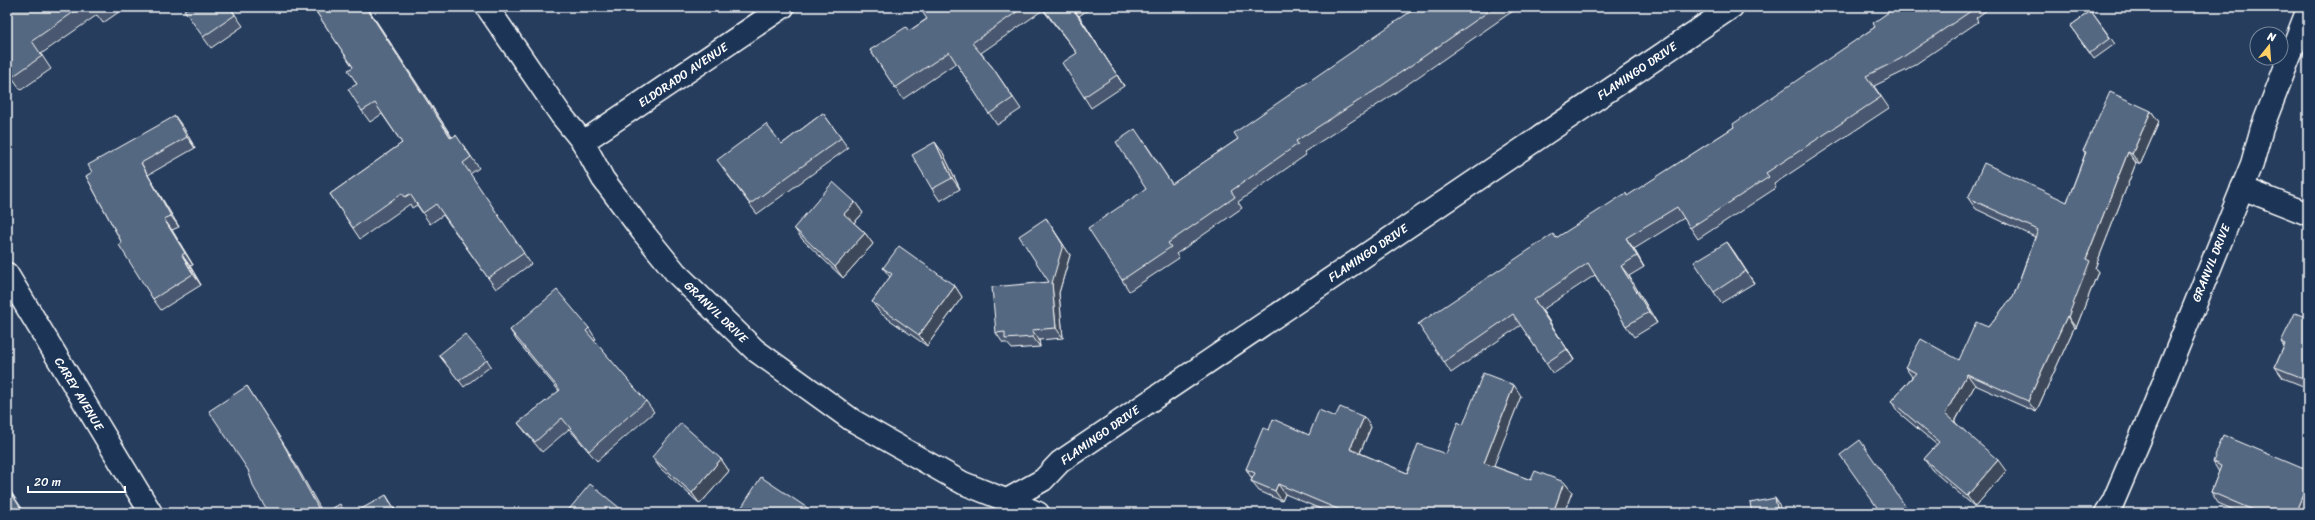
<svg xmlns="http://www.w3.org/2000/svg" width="2315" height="520" font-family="Sriracha,sans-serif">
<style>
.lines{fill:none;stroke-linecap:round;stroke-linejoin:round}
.minor-casing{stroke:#fff;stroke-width:25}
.minor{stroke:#1d3557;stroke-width:22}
.wall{fill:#49596f;stroke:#fff}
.shaded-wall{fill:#3c485a;stroke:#fff}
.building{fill:#556781;stroke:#fff}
.labels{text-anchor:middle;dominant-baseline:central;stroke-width:3;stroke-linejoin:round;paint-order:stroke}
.street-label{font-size:12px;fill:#fff;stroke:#1d3557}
</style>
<rect width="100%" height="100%" fill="#263d5e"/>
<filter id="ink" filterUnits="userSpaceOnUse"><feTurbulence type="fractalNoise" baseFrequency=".025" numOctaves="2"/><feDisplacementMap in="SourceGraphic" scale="8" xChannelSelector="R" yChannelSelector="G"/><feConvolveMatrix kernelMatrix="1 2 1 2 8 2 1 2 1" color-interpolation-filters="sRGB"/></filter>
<g filter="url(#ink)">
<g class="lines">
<defs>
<g id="minor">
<path d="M487 7 561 115 583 142 603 179 642 231 676 273 755 350 852 420 963 483 1038 513"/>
<path d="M583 142 783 7"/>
<path d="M2242 188 2308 214"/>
<path d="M7 274 151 513"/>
<path d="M1007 500 1043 480 1060 462 1732 7"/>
<path d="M2106 513 2113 502 2154 406 2252 164 2262 128 2308 9"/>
</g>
</defs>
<use href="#minor" class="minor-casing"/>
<use href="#minor" class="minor"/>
</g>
<g class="wall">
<path d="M7 7H126L103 23 97 15 41 54 51 69 21 90 7 70Z"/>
<path d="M230 7 243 26 211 48 203 37Z"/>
<path d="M313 7H367L452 137 464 146 479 168 470 174 531 264 496 289 443 215 430 224 417 205 412 208 410 204 360 239 330 194 402 143 382 114 370 122 362 111 353 67Z"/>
<path d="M944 7H1092L1079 16 1124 86 1091 108 1084 97 1077 53 1043 10 981 53 993 68 1021 109 997 125 956 63 903 99 870 50 909 31Z"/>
<path d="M1417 7H1520L1507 15 1385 100 1304 152 1306 155 1238 202 1242 208 1176 254 1179 258 1129 291 1122 280 1146 189 1143 140 1172 184 1238 139Z"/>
<path d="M1896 7H1991L1976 18 1978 22 1907 70 1874 86 1889 108 1774 184 1776 188 1698 239 1684 218 1634 249 1644 267 1629 276 1657 323 1634 337 1626 326 1595 275 1542 310 1574 360 1553 374 1521 325 1451 373 1444 362 1556 238 1628 196 1734 127 1875 27Z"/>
<path d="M2091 11 2115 44 2094 59 2070 26Z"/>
<path d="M2151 111 2159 122 2140 165 2136 163 2095 268 2098 272 2076 328H2074L2036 412 1975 385 1955 422 2006 471 1975 507 1932 470 1924 459 1937 445 1898 412 1891 401 1912 377 1905 367 1959 360 1988 327 2014 295 2035 237 1976 209 1968 198 2067 202 2085 154 2083 151Z"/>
<path d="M823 113 848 148 757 214 724 170 782 144Z"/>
<path d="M183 127 195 148 148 175 179 227 172 230 193 265 190 266 201 285 161 310 153 299 122 243 86 176Z"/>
<path d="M943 153 960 189 940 201 932 189Z"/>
<path d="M855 202 863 213 854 223 865 233 873 244 843 278 802 239 794 228Z"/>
<path d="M1046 218 1070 255 1059 293 1063 338 1039 340 1040 347 1012 349 1007 343H1003L996 333 1049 282Z"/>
<path d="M1727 242 1754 283 1721 303 1714 292Z"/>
<path d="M883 268 955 286 962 297 927 346 880 313 872 302 890 277Z"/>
<path d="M2308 318V388L2283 378 2275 367 2284 346 2281 342Z"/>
<path d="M589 328 596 339 594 341 646 401 654 412 597 461 569 429 542 452 526 433 518 423 559 391 517 341 510 330Z"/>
<path d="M439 355 487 360 491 366 464 387Z"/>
<path d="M1521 396 1493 466 1531 480 1564 482 1572 492 1564 513H1330L1285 494 1282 501 1259 491 1251 481 1252 479 1246 469 1269 430 1309 435 1335 417 1371 427 1360 453 1407 473 1446 454 1463 425Z"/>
<path d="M2308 455V512L2307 513H2241L2218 503 2211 492 2219 472 2213 462 2304 469Z"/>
<path d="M652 457 721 459 729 471 700 504 660 468Z"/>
</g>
<g class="shaded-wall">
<path d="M366 7H367L459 148 451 138Z"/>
<path d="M1072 7 1079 16 1124 86 1117 75Z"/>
<path d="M2151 111 2159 122 2140 165 2132 154Z"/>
<path d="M175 116 183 127 195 148 187 137Z"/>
<path d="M935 142 943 153 960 189 952 178Z"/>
<path d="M2128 152 2136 163 2095 268 2098 272 2076 328 2068 317 2086 259Z"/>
<path d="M141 163 148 175 179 227 171 216Z"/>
<path d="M855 202 863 213 852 225 844 214Z"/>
<path d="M1046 218 1070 255 1059 293 1063 338 1056 328Z"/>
<path d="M164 219 172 230 193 265 185 253Z"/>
<path d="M865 233 873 244 843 278 835 267Z"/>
<path d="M1626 238 1634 249 1644 267 1637 256Z"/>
<path d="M1727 242 1735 253 1754 283 1746 271Z"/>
<path d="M182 255 190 266 201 285 193 274Z"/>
<path d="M1621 266 1629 276 1657 323 1649 312Z"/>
<path d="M955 286 962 297 927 346 919 335Z"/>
<path d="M1534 300 1542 310 1574 360 1567 349Z"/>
<path d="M2067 316 2074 328 2036 412 2028 401Z"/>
<path d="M1032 330 1039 340 1040 347 1033 337Z"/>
<path d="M1967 374 1975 385 1953 425 1945 414Z"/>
<path d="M1514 385 1521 396 1491 473 1484 463Z"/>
<path d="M247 386 287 449 323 513H321Z"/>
<path d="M1364 417 1371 427 1357 459 1350 449Z"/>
<path d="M721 459 729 471 700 504 692 493Z"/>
<path d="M1998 460 2006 471 1975 507 1967 496Z"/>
<path d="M1564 482 1572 492 1564 513H1553Z"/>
<path d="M2308 483V512L2307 513H2295Z"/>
<path d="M1278 484 1285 494 1282 501 1275 491Z"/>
<path d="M7 486 25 513H24L7 487Z"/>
<path d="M386 495 393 506 397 513H396Z"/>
<path d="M1775 498 1779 504 1781 513H1778Z"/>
<path d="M621 509 623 513H618Z"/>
</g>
<g class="building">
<path d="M7 7H81L32 41 42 56 12 77 7 70Z"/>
<path d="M92 7H98L94 10Z"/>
<path d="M189 7H230L235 15 203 37 184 10Z"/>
<path d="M313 7H366L451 138 456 135 471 157 463 163 524 253 488 278 436 204 423 213 410 194 405 197 402 193 353 228 330 194 402 143 375 103 362 111 348 89 357 84 348 70 353 67Z"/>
<path d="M919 7H941L942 8 944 7H1024L972 43 993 68 1013 98 989 114 949 52 895 88 870 50 906 27 909 31 927 19Z"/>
<path d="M1042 7H1072L1117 75 1084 97 1062 63 1077 53Z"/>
<path d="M1417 7H1495L1377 89 1296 141 1298 144 1231 191 1235 197 1168 243 1171 247 1122 280 1088 228 1146 189 1116 142 1135 129 1172 184 1238 139 1234 133Z"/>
<path d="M1896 7H1968L1971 11 1900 59 1866 76 1881 97 1766 173 1769 177 1690 228 1677 207 1626 238 1637 256 1621 266 1649 312 1626 326 1588 263 1534 300 1567 349 1546 363 1513 314 1444 362 1418 324 1553 234 1556 238 1626 193 1627 196 1734 127 1733 124 1875 27 1873 23Z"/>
<path d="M2091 11 2110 38 2090 53 2070 26Z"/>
<path d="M2110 92 2151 111 2132 154 2128 152 2086 259 2090 261 2068 317 2067 316 2028 401 1967 374 1945 414 1998 460 1967 496 1924 459 1939 442 1891 401 1916 373 1905 367 1921 339 1959 360 1976 322 1988 327 2014 295 2038 230 1968 198 1984 163 2067 202 2086 152 2083 151Z"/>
<path d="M823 113 841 138 750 204 717 160 766 124 782 144Z"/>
<path d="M175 116 187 137 141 163 171 216 164 219 185 253 182 255 193 274 153 299 119 245 122 243 86 176 92 172 88 165Z"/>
<path d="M935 142 952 178 932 189 912 155Z"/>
<path d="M833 182 855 202 844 214 865 233 835 267 794 228Z"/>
<path d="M1046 218 1063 245 1052 283 1056 328 1032 330 1033 337 1005 339V332L996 333 992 287 1049 282 1019 236Z"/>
<path d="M1727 242 1746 271 1714 292 1694 262Z"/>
<path d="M899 246 955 286 919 335 872 302 892 274 883 268Z"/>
<path d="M557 290 589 328 586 331 646 401 589 451 562 418 535 442 518 423 560 390 510 330Z"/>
<path d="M2295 313 2308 318V380L2275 367 2285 344 2281 342Z"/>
<path d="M465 334 487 360 459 381 439 355Z"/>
<path d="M1483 373 1514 385 1484 463 1531 480 1535 471 1564 482 1553 513H1347L1278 484 1275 491 1251 481 1255 473 1246 469 1263 428 1269 430 1273 419 1309 435 1319 410 1335 417 1340 407 1364 417 1350 449 1407 473 1418 444 1446 454 1458 422 1463 425Z"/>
<path d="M247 386 280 438 321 513H269L254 488 248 470 209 411Z"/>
<path d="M681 423 721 459 692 493 652 457Z"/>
<path d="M2223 435 2304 469 2308 455V483L2295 513H2260L2211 492 2221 466 2213 462Z"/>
<path d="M1860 440 1910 513H1881L1840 455Z"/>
<path d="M761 477 815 513H738Z"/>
<path d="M590 484 621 509 618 513H566Z"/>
<path d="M7 487 24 513H7Z"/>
<path d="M386 495 396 513H354Z"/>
<path d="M1775 498 1778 513H1752L1750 503Z"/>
<path d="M340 504 345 513H324Z"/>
</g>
</g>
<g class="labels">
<g class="street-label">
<text transform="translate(1637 71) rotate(-34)">FLAMINGO DRIVE</text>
<text transform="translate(683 75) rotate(-34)">ELDORADO AVENUE</text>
<text transform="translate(1368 253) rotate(-34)">FLAMINGO DRIVE</text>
<text transform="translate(2211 263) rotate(-68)">GRANVIL DRIVE</text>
<text transform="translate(716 312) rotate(44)">GRANVIL DRIVE</text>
<text transform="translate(79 394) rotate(59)">CAREY AVENUE</text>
<text transform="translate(1100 435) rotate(-35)">FLAMINGO DRIVE</text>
</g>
</g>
<rect width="2315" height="520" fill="none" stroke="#1d3557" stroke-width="24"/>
<rect x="12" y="12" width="2291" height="496" fill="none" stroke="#fff" stroke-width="1.5" filter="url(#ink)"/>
<g transform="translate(2269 46) rotate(17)"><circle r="19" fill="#1d3557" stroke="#77869a"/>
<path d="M0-3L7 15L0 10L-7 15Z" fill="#ffd166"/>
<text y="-6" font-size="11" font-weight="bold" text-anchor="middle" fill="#ffffff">N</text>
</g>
<path d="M28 486v6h97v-6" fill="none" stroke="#ffffff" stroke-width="2"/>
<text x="34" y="486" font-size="12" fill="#ffffff" stroke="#1d3557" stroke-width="3" paint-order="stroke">20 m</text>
</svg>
